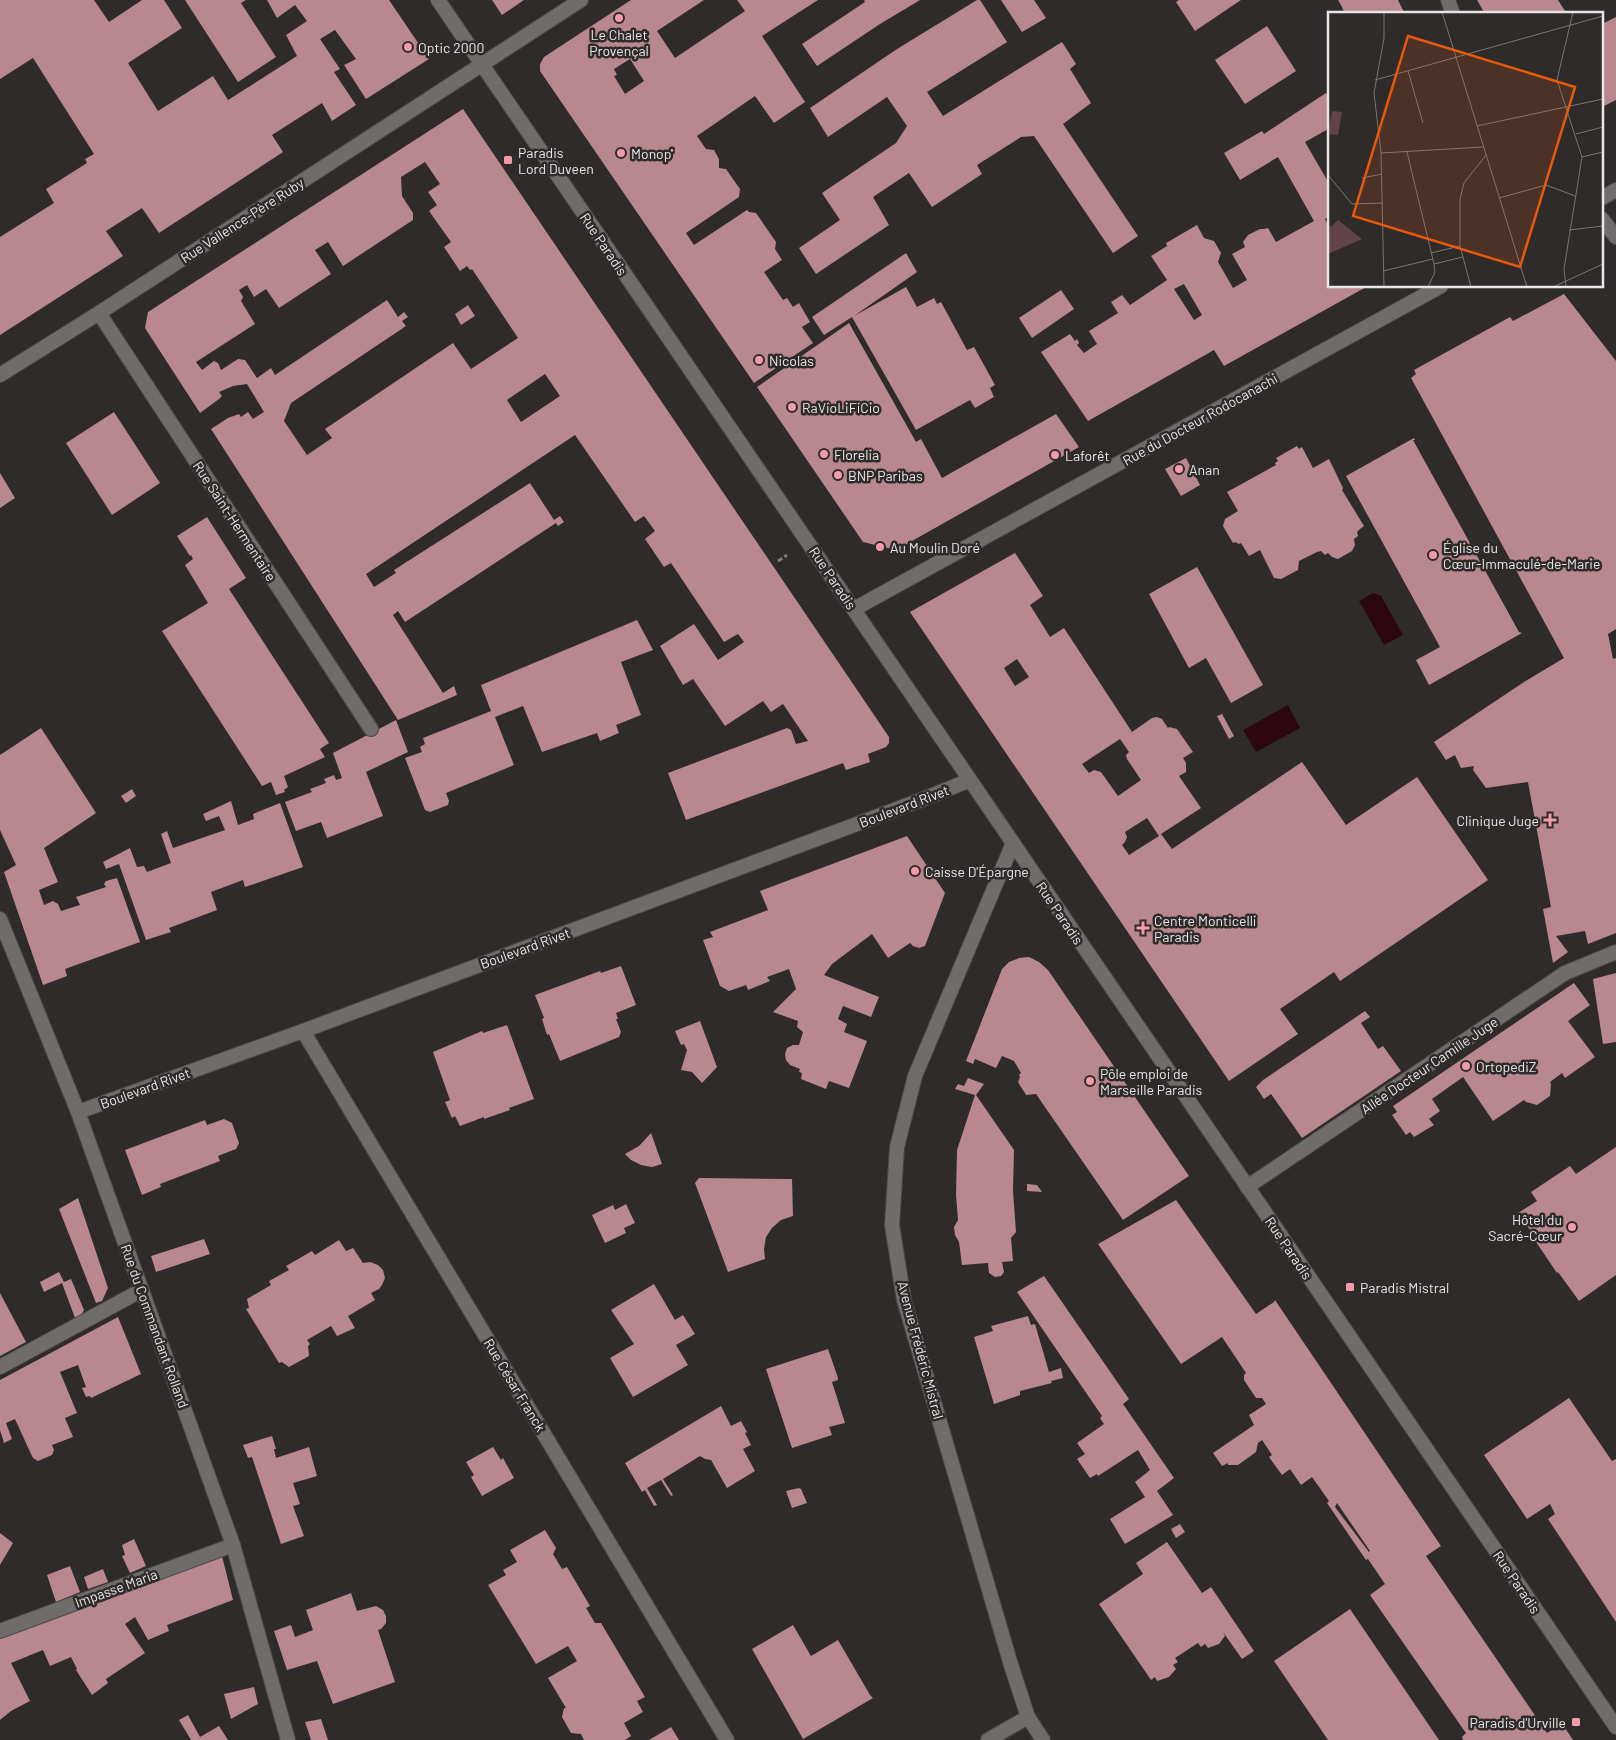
<svg xmlns="http://www.w3.org/2000/svg" width="1616" height="1740" font-family="Barlow,sans-serif">
<style>
.water{fill:#2c0711}
.building{fill:#b8878f;fill-rule:evenodd}
.lines{fill:none;stroke-linecap:round;stroke-linejoin:round}
.minor-casing{stroke:#4d4a4a;stroke-width:16}
.tertiary-casing{stroke:#4d4a4a;stroke-width:16}
.path{stroke:#807d7d;stroke-width:3;stroke-dasharray:5 2.5;stroke-linecap:butt}
.minor{stroke:#706c6c;stroke-width:14}
.tertiary{stroke:#706c6c;stroke-width:14}
.poi-dot{fill:#f39aab;stroke:#2f2b2b;stroke-width:2}
.labels{text-anchor:middle;dominant-baseline:central;stroke-width:5;stroke-linejoin:round;paint-order:stroke}
.poi-label{font-size:14px;fill:#e7e5e5;stroke:#2f2b2b;text-anchor:start}
.street-label{font-size:14px;fill:#e7e5e5;stroke:#2f2b2b}
.inset-road{fill:none;stroke:#797575;stroke-width:1}
.view{fill:#e8590c;fill-opacity:0.15;stroke:#e8590c;stroke-width:2.5}
.inset-edge{fill:none;stroke:#e7e5e5;stroke-width:2.5}
</style>
<rect width="100%" height="100%" fill="#2f2b2b"/>
<g class="water">
<path d="M1373 593 1381 596 1403 635 1384 645 1359 601Z"/>
<path d="M1288 705 1300 728 1256 752 1243 730Z"/>
</g>
<g class="building">
<path d="M0 0H94L109 22 142 0H164L182 28 128 63 158 111 213 76 228 100 297 56 286 35 307 21 295 5 277 18 267 0H389L429 59 366 99 344 65 356 59 335 30 320 39 340 69 334 72 356 105 332 121 322 103 272 135 283 152 159 233 142 208 106 231 123 256 0 335V237L54 203 46 189 87 163 85 159 94 154 33 58 0 79Z"/>
<path d="M185 0H246L241 3 276 57 238 82Z"/>
<path d="M492 0H524L502 15Z"/>
<path d="M631 0H704L657 31 675 58 745 11 737 0H818L762 36 805 102 774 123 755 96 697 136 706 149 714 150 719 159V168L726 169 740 189 739 197 686 233 694 245 747 210 749 212 756 213 776 242 775 249 782 260 764 272 783 300 787 298 793 307 799 303 810 322 802 327 813 343 754 383 540 71V64L544 57ZM630 59 644 81 625 94 614 76 617 75 614 69Z"/>
<path d="M864 0H920L880 24 817 66 802 44 865 2Z"/>
<path d="M977 0H980L1007 42 927 92 943 116 1062 42 1076 64 1070 69 1091 103 1063 124 1138 236 1113 253 1034 136 1021 137 977 165 982 174 932 207 909 173 873 197 889 225 816 274 799 248 840 220 822 193 896 143 907 126 887 97 828 137 810 108 897 49Z"/>
<path d="M1001 0H1034L1046 18 1022 32Z"/>
<path d="M1179 0H1241L1195 31 1176 2Z"/>
<path d="M1338 0H1398L1405 14H1345L1342 7Z"/>
<path d="M1477 0H1558L1567 14H1485Z"/>
<path d="M1616 17V100L1602 107V24Z"/>
<path d="M1267 26 1296 71 1245 104 1215 60Z"/>
<path d="M1326 93 1330 98V128L1305 142 1330 185V216L1325 219 1327 223 1330 222V286H1368L1224 366 1214 350 1088 421 1041 352 1070 334 1075 341 1077 339 1079 343 1077 345 1084 353 1097 344 1089 331 1118 313 1111 302 1122 295 1130 305 1167 280 1151 256 1167 246 1166 243 1197 225 1204 238 1214 241 1221 253 1218 262 1233 288 1247 280 1232 254 1245 247 1243 242 1248 235 1260 229H1264L1268 228 1276 242 1314 221 1278 157 1240 180 1224 153 1262 131 1264 134ZM1184 284 1202 315 1194 320 1174 289Z"/>
<path d="M463 109 889 737V743L886 747 868 754 870 762 846 770 843 763 686 820 668 773 787 728 791 730 796 744 808 741 783 704 771 712 763 701 725 726 693 679 683 685 660 646 694 624 718 660 744 642 738 634 724 642 671 563 664 567 645 539 655 531 644 516 635 522 575 435 366 574 374 587 396 573 394 570 530 483 554 520 560 516 564 522 558 526 556 523 405 622 398 611 393 615 443 693 454 686 457 695 398 720 211 429 228 418 239 414 241 417 248 412 253 419 264 412 247 384 233 386 219 392 222 396 219 399 200 413 145 328 148 312ZM425 162 440 184 428 192 437 205 429 211 451 242 444 247 460 271 467 266 470 270 472 269 518 338 471 369 453 343 325 429 332 438 307 455 284 421 291 403 406 326 402 321 408 317 404 312 398 317 387 300 275 375 271 368 257 378 245 360 238 359 221 370 218 363 214 361 202 370 196 362 255 324 241 301 243 297 239 290 247 285 254 297 266 289 279 308 331 274 315 250 328 242 343 266 413 220V213L402 196 401 177ZM545 374 560 396 521 422 507 400Z"/>
<path d="M906 253 917 272 854 316 906 287 917 307 934 298 937 304 941 302 967 350 974 347 995 385 990 388 994 397 975 408 970 400 916 430 852 317 824 335 812 317Z"/>
<path d="M1061 290 1074 309 1032 338 1019 318Z"/>
<path d="M1564 294 1616 361V629L1608 634 1613 659 1616 658V933L1588 944 1585 931 1556 936 1568 952 1553 963 1543 909 1551 907 1528 782 1486 788 1473 770 1474 766 1461 768 1455 755 1446 760 1434 742 1524 682 1564 658 1411 378 1416 374 1414 370 1510 317 1513 321Z"/>
<path d="M468 305 475 316 461 325 455 314Z"/>
<path d="M849 323 916 442 921 439 942 478 1056 414 1079 447 896 550 863 542 757 387Z"/>
<path d="M114 412 160 483 112 515 66 443Z"/>
<path d="M1414 438 1415 440H1413L1519 632 1522 633 1429 685 1416 660 1440 647 1346 476Z"/>
<path d="M1297 446 1299 449 1302 447 1313 468 1329 459 1343 488 1342 490 1364 526 1360 529 1357 532 1358 536 1354 539 1355 545 1352 551 1338 559 1332 557 1328 553 1325 555 1321 551 1317 552 1299 561 1298 570 1281 579 1274 578 1260 550 1249 556 1241 543 1239 544 1235 542 1233 543 1223 526 1225 519 1238 511 1227 492 1276 465 1275 463 1278 461 1276 458Z"/>
<path d="M1186 458 1200 485 1181 496 1165 469Z"/>
<path d="M0 473 15 498 0 508Z"/>
<path d="M207 517 246 578 229 589 329 743 320 749 325 757 284 776 288 787 284 790 285 792 276 795 271 782 262 786 162 631 208 603 185 565 193 559 191 555 190 556 177 536Z"/>
<path d="M1015 553 1043 596 1030 605 1050 637 1064 628 1132 732 1152 718 1157 717 1162 719 1168 728 1169 727 1177 729 1193 752 1183 758 1186 763V772L1179 776 1201 808 1161 834 1172 849 1302 762 1346 825 1417 777 1488 880 1340 981 1334 972 1280 1009 1298 1034 1229 1081 910 612ZM1017 659 1029 677 1015 686 1004 668ZM1120 739 1129 752 1126 755 1127 759 1141 780 1118 796 1101 772 1094 770 1089 773 1082 764ZM1147 818 1159 836 1129 855 1122 845 1125 842 1127 837 1125 832Z"/>
<path d="M1197 567 1263 685 1231 703 1206 658 1189 668 1149 594Z"/>
<path d="M637 620 653 650 621 662 641 715 616 725 619 733 600 741 597 733 542 752 523 706 495 717 514 765 446 793 449 801 448 805 430 812 425 810 405 758 422 752 420 747 425 744 423 738 491 711 481 685Z"/>
<path d="M1222 714 1234 736 1229 739 1217 716Z"/>
<path d="M396 720 408 752 366 772 383 816 327 838 321 822 296 831 285 802 312 792 310 789 326 783 324 779 334 775 336 780 342 778 333 753Z"/>
<path d="M41 728 96 813 44 848 58 882 39 890 44 905 53 901 58 904 61 911 80 905 76 897 106 887 104 884 106 881 117 878 140 942 65 969 67 976 43 985 4 872 16 865 0 830V755Z"/>
<path d="M132 789 136 796 126 803 121 796Z"/>
<path d="M231 801 238 825 254 819 253 814 280 803 303 867 245 887 243 880 211 892 217 910 169 928 171 932 146 940 119 864 106 869 103 862 130 848 137 867 144 866 147 872 171 863 161 834 167 831 173 848 225 830 219 816 206 821 203 814Z"/>
<path d="M907 836 945 893 925 946 919 948 913 946 910 943 888 958 872 934 832 964 824 975 879 997 871 1017 843 1006 838 1019 847 1024 844 1032 867 1041 849 1088 829 1081 826 1089 801 1079 802 1073 799 1072 800 1069 790 1065 786 1060 785 1054 787 1048 793 1045H799L803 1032 797 1027 798 1021 773 1012 796 989 789 969 767 977 770 981 748 990 746 985 729 991 720 986 703 940 713 937 710 932 768 910 760 891Z"/>
<path d="M1029 957 1039 962 1048 970 1189 1176 1123 1220 1036 1094 1026 1095 1018 1082 1020 1077 1019 1075 1021 1073 1014 1061 1002 1056 996 1068 975 1059 973 1064 966 1061 1002 969 1009 962 1019 958Z"/>
<path d="M621 966 636 1005 616 1013 618 1019H616L621 1032 619 1037 560 1061 549 1034 547 1035 542 1019 544 1018 535 995 600 971 601 973Z"/>
<path d="M1616 973V1042L1603 1044 1593 979Z"/>
<path d="M1574 983 1590 1005 1568 1021 1595 1057 1565 1078 1562 1073 1550 1082 1551 1084 1550 1096 1537 1105 1526 1102 1524 1100 1493 1121 1463 1077 1432 1099 1440 1111 1429 1119 1434 1125 1414 1137 1410 1132 1406 1135 1392 1115 1397 1112 1393 1106Z"/>
<path d="M1365 1011 1370 1017 1361 1023 1378 1049 1383 1046 1401 1071 1302 1138 1271 1094 1264 1099 1256 1087 1263 1080Z"/>
<path d="M700 1021 717 1067 702 1083 692 1072 681 1070 687 1050 684 1044 681 1045 675 1031Z"/>
<path d="M507 1025 534 1099 509 1108 510 1110 484 1119V1117L460 1126 455 1116 452 1118 445 1102 450 1100 433 1052 482 1031 483 1033Z"/>
<path d="M968 1078 984 1084 976 1095 1014 1150 1013 1191 1016 1232 1011 1238 1013 1261 1002 1262 1004 1272 1001 1276 995 1277 989 1273 988 1263 962 1265 959 1242 955 1235 954 1227 958 1220 956 1195 957 1150 975 1095 955 1089 958 1084 964 1086Z"/>
<path d="M224 1119 232 1123 239 1143 236 1149 218 1156 220 1161 160 1184 161 1187 142 1195 125 1150 205 1120 207 1125Z"/>
<path d="M651 1133 662 1164 652 1167 641 1165 631 1160 625 1154 639 1146Z"/>
<path d="M1616 1147V1275L1579 1301 1558 1272 1557 1273 1536 1242 1538 1241 1518 1213 1537 1201 1531 1192 1570 1166 1576 1174Z"/>
<path d="M699 1178 792 1179 793 1216 781 1220 772 1228 766 1237 764 1249 765 1259 728 1272 695 1183Z"/>
<path d="M1027 1184 1037 1185 1042 1192 1027 1191Z"/>
<path d="M78 1198 108 1288 102 1301 96 1303 59 1209Z"/>
<path d="M1176 1200 1256 1314 1274 1302 1275 1300 1441 1546 1426 1556 1547 1733 1559 1726 1563 1725 1573 1740H1463L1462 1737 1466 1733 1461 1726 1370 1595 1385 1584 1368 1559 1366 1560 1327 1503 1329 1501 1312 1477 1301 1485 1290 1469 1282 1475 1269 1457 1272 1455 1262 1440 1258 1443 1256 1452 1238 1465H1228V1463L1222 1466 1213 1453 1254 1425 1249 1415 1266 1404 1262 1398H1256L1244 1380V1375L1246 1373 1222 1337 1181 1364 1098 1244ZM1337 1503 1370 1551 1369 1552 1335 1507Z"/>
<path d="M626 1204 635 1223 624 1228 626 1233 605 1243 592 1215 613 1205 615 1210Z"/>
<path d="M204 1239 210 1254 156 1272 151 1256Z"/>
<path d="M339 1240 346 1251 353 1248 363 1263 370 1262 378 1265 383 1270 385 1278 382 1285 379 1289 371 1293 375 1300 348 1316 355 1328 337 1336 331 1326 307 1340 310 1344 308 1346 309 1356 289 1367 282 1362 279 1363 246 1309 249 1308 247 1299 271 1285 269 1281 289 1270 286 1266 312 1251 315 1255Z"/>
<path d="M59 1272 64 1282 71 1279 84 1310 82 1314 75 1318 62 1283 44 1292 40 1282Z"/>
<path d="M1044 1276 1129 1399 1123 1404 1174 1478 1157 1491 1173 1515 1125 1544 1110 1519 1145 1497 1135 1482 1150 1470 1138 1450 1098 1476 1097 1474 1090 1478 1077 1459 1085 1454 1077 1443 1104 1424 1100 1418 1102 1416 1017 1292Z"/>
<path d="M654 1284 675 1320 683 1315 695 1334 676 1345 688 1365 633 1397 610 1358 634 1344 611 1310Z"/>
<path d="M0 1293 26 1342 0 1356Z"/>
<path d="M1028 1316 1031 1325 1035 1324 1049 1372 1061 1368 1063 1378 1051 1381 1052 1383 1020 1391V1395L994 1404 974 1337 993 1331 991 1326Z"/>
<path d="M118 1317 141 1374 91 1398 90 1396 86 1397 82 1388 86 1387 78 1365 60 1372 77 1413 65 1418 73 1437 52 1445 54 1450 52 1455 38 1461 33 1458 31 1454 15 1419 6 1423 12 1439 4 1443 0 1430V1380Z"/>
<path d="M828 1349 838 1378V1380L832 1382 845 1423 829 1427 832 1435 792 1448 766 1369Z"/>
<path d="M1569 1398 1612 1461 1616 1459V1622L1548 1519 1555 1514 1550 1504 1527 1519 1484 1455Z"/>
<path d="M721 1406 731 1426 741 1421 747 1432 745 1433 751 1445 743 1449 755 1471 727 1488 711 1460 705 1459 700 1456 663 1479 673 1495 671 1496 661 1480 647 1488 657 1505 654 1506 645 1490 642 1492 625 1463Z"/>
<path d="M272 1436 276 1449H274L276 1458 309 1447 317 1476 293 1483 300 1504 293 1506 304 1536 281 1544 252 1457 248 1458 243 1445Z"/>
<path d="M493 1447 501 1460 503 1458 514 1478 482 1496 471 1477 474 1475 466 1462Z"/>
<path d="M799 1488 801 1489 807 1503 792 1508 786 1491Z"/>
<path d="M1180 1524 1185 1532 1176 1538 1171 1529Z"/>
<path d="M545 1530 556 1548 553 1554 562 1569 567 1567 590 1606 586 1608 595 1623H601L645 1697 637 1701 643 1712 624 1723 631 1736 625 1740H584L581 1734 571 1733 562 1717 564 1708H566L548 1678 577 1661 568 1646 536 1664 488 1585 506 1575 503 1570 517 1562 510 1550Z"/>
<path d="M0 1533 13 1543 0 1565Z"/>
<path d="M134 1539 146 1566 130 1573 122 1556 125 1555 122 1545Z"/>
<path d="M1167 1542 1202 1593 1211 1587 1254 1651 1242 1659 1223 1632 1225 1636 1219 1644 1208 1648 1205 1644 1201 1647 1198 1643 1175 1658 1178 1662 1173 1665 1176 1669 1169 1677 1157 1681 1155 1677 1151 1680 1099 1604 1143 1574 1136 1563Z"/>
<path d="M222 1556 233 1600 167 1625 169 1631 148 1640 135 1617 125 1624 145 1653 106 1679 108 1683 92 1695 76 1670 77 1669 71 1657 50 1666 43 1650 11 1663 30 1701 11 1711 0 1720V1638Z"/>
<path d="M70 1566 80 1592 56 1602 47 1575Z"/>
<path d="M103 1569 108 1582 88 1589 84 1577Z"/>
<path d="M351 1593 357 1611 376 1606 383 1610 386 1616V1623L381 1629 378 1630 395 1682 333 1704 317 1661 287 1670 274 1631 291 1625 295 1637 313 1630 306 1610Z"/>
<path d="M1350 1609 1439 1740H1328L1274 1661Z"/>
<path d="M793 1625 811 1656 838 1640 870 1695 873 1698 803 1739 752 1649Z"/>
<path d="M254 1687 258 1704 231 1719 224 1694Z"/>
<path d="M188 1715 200 1737 219 1726 228 1740H191L179 1720Z"/>
<path d="M321 1719 328 1740H311L305 1722Z"/>
<path d="M671 1727 679 1740H649Z"/>
</g>
<g class="lines">
<defs>
<g id="minor">
<path d="M1448 0 1453 14"/>
<path d="M1602 219 1616 237"/>
<path d="M99 313 371 729"/>
<path d="M0 375 99 313 581 0"/>
<path d="M1013 843 915 1076 897 1147 892 1225 904 1300 1011 1665 1028 1717 1043 1740"/>
<path d="M0 919 78 1112 233 1545 288 1740"/>
<path d="M303 1031 727 1740"/>
<path d="M78 1112 303 1031 921 800 970 780"/>
<path d="M1247 1187 1565 973 1616 952"/>
<path d="M0 1367 142 1290"/>
<path d="M0 1631 233 1545"/>
<path d="M988 1740 1028 1717"/>
</g>
<g id="tertiary">
<path d="M438 0 1616 1727"/>
<path d="M1602 198 1616 190"/>
<path d="M854 609 1441 286"/>
</g>
</defs>
<use href="#minor" class="minor-casing"/>
<use href="#tertiary" class="tertiary-casing"/>
<path class="path" d="M778 561 787 555"/>
<use href="#minor" class="minor"/>
<use href="#tertiary" class="tertiary"/>
</g>
<g class="poi-dot">
<circle cx="619" cy="18" r="5"/>
<circle cx="408" cy="47" r="5"/>
<circle cx="621" cy="153" r="5"/>
<rect x="503" y="155" width="10" height="10" rx="2.5"/>
<circle cx="759" cy="360" r="5"/>
<circle cx="792" cy="407" r="5"/>
<circle cx="824" cy="454" r="5"/>
<circle cx="1055" cy="455" r="5"/>
<circle cx="1179" cy="469" r="5"/>
<circle cx="838" cy="475" r="5"/>
<circle cx="880" cy="547" r="5"/>
<circle cx="1433" cy="555" r="5"/>
<path d="M1547.5 812.5h5v5h5v5h-5v5h-5v-5h-5v-5h5z"/>
<circle cx="915" cy="871" r="5"/>
<path d="M1140.5 920.5h5v5h5v5h-5v5h-5v-5h-5v-5h5z"/>
<circle cx="1466" cy="1066" r="5"/>
<circle cx="1090" cy="1081" r="5"/>
<circle cx="1572" cy="1227" r="5"/>
<rect x="1345" y="1282" width="10" height="10" rx="2.5"/>
<rect x="1571" y="1717" width="10" height="10" rx="2.5"/>
</g>
<g class="labels">
<g class="poi-label">
<text x="619" y="34" text-anchor="middle">Le Chalet<tspan x="619" dy="16">Provençal</tspan></text>
<text x="418" y="47">Optic 2000</text>
<text x="518" y="152">Paradis<tspan x="518" dy="16">Lord Duveen</tspan></text>
<text x="631" y="153">Monop'</text>
<text x="769" y="360">Nicolas</text>
<text x="802" y="407">RaVioLiFiCio</text>
<text x="834" y="454">Florelia</text>
<text x="1065" y="455">Laforêt</text>
<text x="1189" y="469">Anan</text>
<text x="848" y="475">BNP Paribas</text>
<text x="890" y="547">Au Moulin Doré</text>
<text x="1443" y="547">Église du<tspan x="1443" dy="16">Cœur-Immaculé-de-Marie</tspan></text>
<text x="1539" y="820" text-anchor="end">Clinique Juge</text>
<text x="925" y="871">Caisse D'Épargne</text>
<text x="1154" y="920">Centre Monticelli<tspan x="1154" dy="16">Paradis</tspan></text>
<text x="1476" y="1066">OrtopediZ</text>
<text x="1100" y="1073">Pôle emploi de<tspan x="1100" dy="16">Marseille Paradis</tspan></text>
<text x="1562" y="1219" text-anchor="end">Hôtel du<tspan x="1562" dy="16">Sacré-Cœur</tspan></text>
<text x="1360" y="1287">Paradis Mistral</text>
<text x="1566" y="1722" text-anchor="end">Paradis d'Urville</text>
</g>
<g class="street-label">
<text transform="translate(242 220) rotate(-33)">Rue Vallence-Père Ruby</text>
<text transform="translate(604 244) rotate(56)">Rue Paradis</text>
<text transform="translate(1200 419) rotate(-29)">Rue du Docteur Rodocanachi</text>
<text transform="translate(235 521) rotate(57)">Rue Saint-Hermentaire</text>
<text transform="translate(833 578) rotate(56)">Rue Paradis</text>
<text transform="translate(904 806) rotate(-21)">Boulevard Rivet</text>
<text transform="translate(1060 913) rotate(56)">Rue Paradis</text>
<text transform="translate(525 948) rotate(-20)">Boulevard Rivet</text>
<text transform="translate(1429 1065) rotate(-34)">Allée Docteur Camille Juge</text>
<text transform="translate(145 1088) rotate(-20)">Boulevard Rivet</text>
<text transform="translate(1289 1248) rotate(56)">Rue Paradis</text>
<text transform="translate(155 1326) rotate(70)">Rue du Commandant Rolland</text>
<text transform="translate(921 1350) rotate(75)">Avenue Frédéric Mistral</text>
<text transform="translate(515 1385) rotate(59)">Rue César Franck</text>
<text transform="translate(1517 1582) rotate(56)">Rue Paradis</text>
<text transform="translate(116 1588) rotate(-20)">Impasse Maria</text>
</g>
</g>
<g transform="translate(1328 12)">
<rect width="275" height="275" fill="#2f2b2b"/>
<path d="M4 99 14 100 10 123 0 122ZM10 208 34 227 0 242V212L3 215Z" fill="#604449"/>
<path class="inset-road" d="M56 0V26L46 81 53 141 56 275M114 0 199 275M80 59 95 111M47 68 275 4M149 114 275 87M248 122 275 115M79 140 106 252 107 260 100 275M53 141 155 135M254 145 275 140M0 163 24 192 55 191M34 166 54 162M171 186 218 173 247 184M241 218 275 214M103 241 132 234M106 252 135 245M55 259 105 247M143 275 132 234V187L136 171 158 143M225 275 275 252M238 275 236 257 254 145 229 68 245 0"/>
<path class="view" d="M80 24 247 75 192 255 25 204Z"/>
<rect width="275" height="275" class="inset-edge"/>
</g>
</svg>
